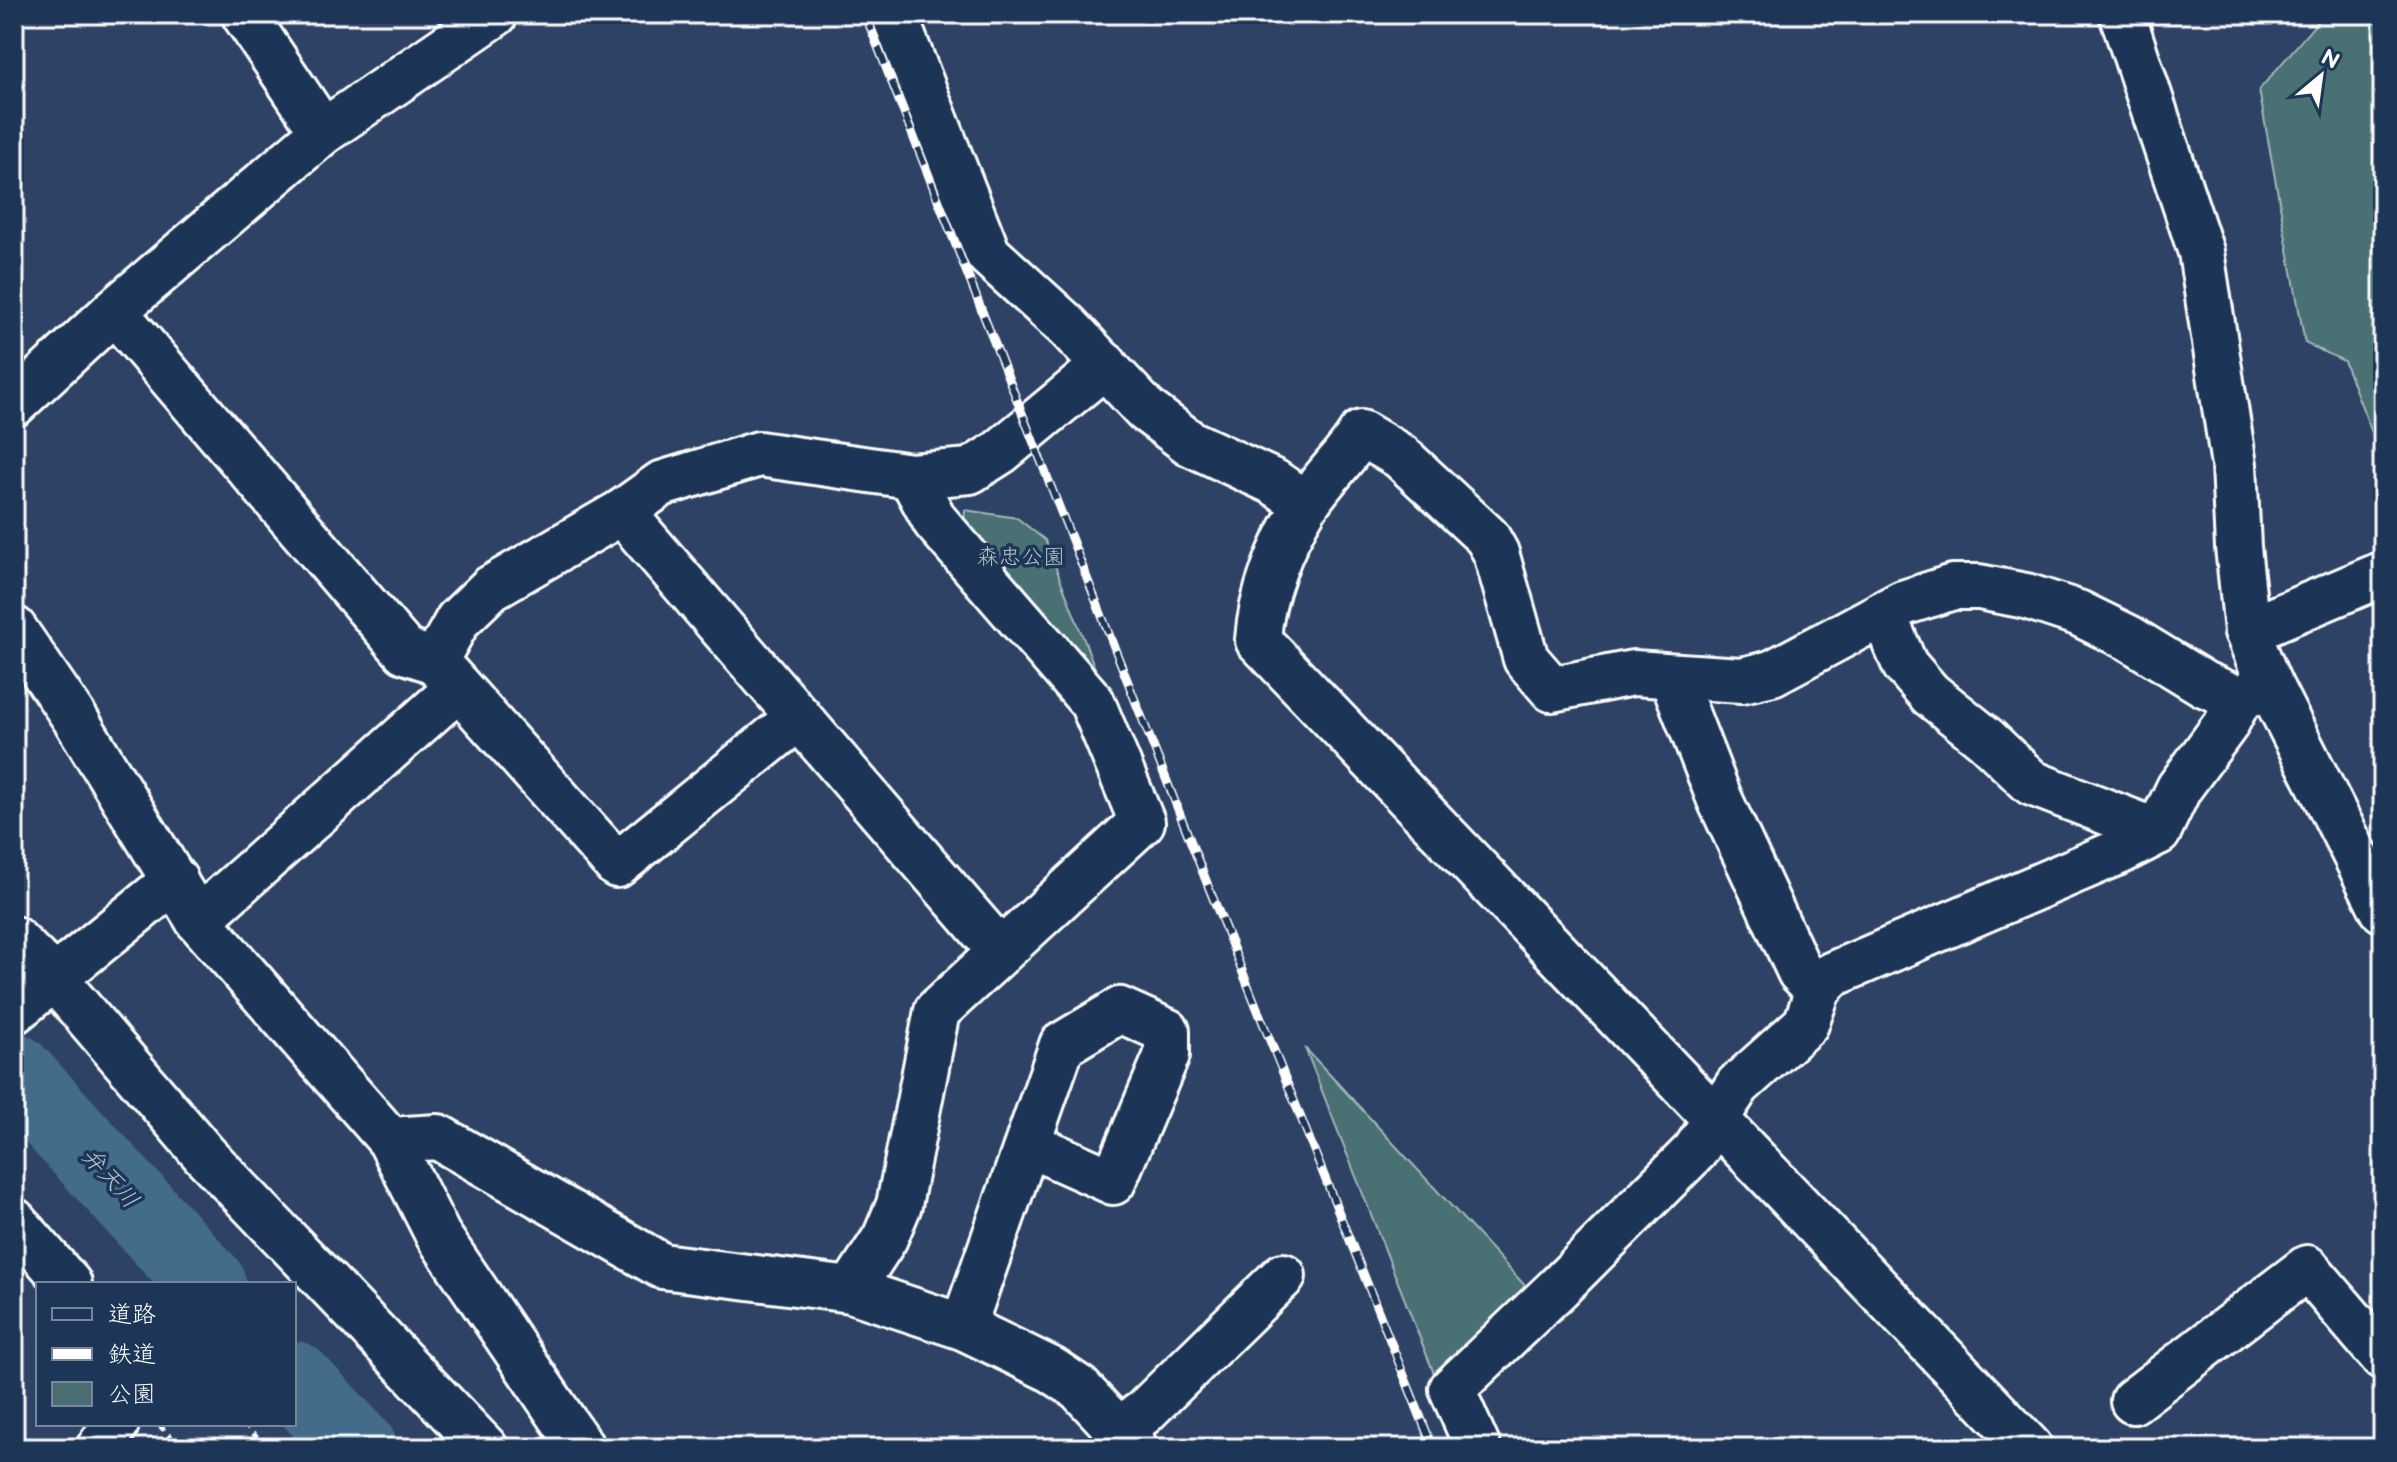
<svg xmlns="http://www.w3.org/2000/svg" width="2397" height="1462" font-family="'Balsamiq Sans','Klee One',sans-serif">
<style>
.green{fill:#496f72;stroke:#a4b7b8;stroke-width:2}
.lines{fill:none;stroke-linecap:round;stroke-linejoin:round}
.river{stroke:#426c8a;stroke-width:78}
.minor-casing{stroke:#fff;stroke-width:50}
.path{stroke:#fff;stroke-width:5;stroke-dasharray:6 6;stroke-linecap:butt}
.minor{stroke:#1d3557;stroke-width:44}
.rail-casing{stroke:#fff;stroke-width:9}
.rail{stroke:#1d3557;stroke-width:6;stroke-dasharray:18;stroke-linecap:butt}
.labels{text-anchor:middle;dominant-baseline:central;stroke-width:7;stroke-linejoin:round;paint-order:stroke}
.park-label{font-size:22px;fill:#b6c5c7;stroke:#1d3557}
.water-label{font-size:24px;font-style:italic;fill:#b3c4d0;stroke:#1d3557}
</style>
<rect width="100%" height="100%" fill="#2e4266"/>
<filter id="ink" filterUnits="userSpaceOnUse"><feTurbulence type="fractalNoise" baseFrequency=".0125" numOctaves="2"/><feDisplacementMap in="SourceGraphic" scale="16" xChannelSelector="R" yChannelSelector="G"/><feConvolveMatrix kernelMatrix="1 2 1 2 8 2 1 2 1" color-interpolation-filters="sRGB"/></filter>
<g filter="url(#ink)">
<g class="green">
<path d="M2319 14H2383V461L2344 361 2305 343 2259 90 2319 20Z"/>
<path d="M965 510 1017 518 1045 540 1104 691 963 536Z"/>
<path d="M1305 1048 1530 1291 1437 1381Z"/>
</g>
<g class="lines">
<g class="river">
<path d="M14 1072 207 1284"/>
<path d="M294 1380 358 1448"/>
</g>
<defs>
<g id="minor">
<path d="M244 14 323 132"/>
<path d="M894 14 988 254 1068 327 1146 410 1190 443 1274 482 1306 504"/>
<path d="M2122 14 2201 252 2234 465 2238 547 2247 631 2269 684 2383 910"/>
<path d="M114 311 405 651 435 661"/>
<path d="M14 404 114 311 323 132 495 14"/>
<path d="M911 476 970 471 1000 452 1105 365"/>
<path d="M622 512 491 588 458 620 435 661 617 865 799 717"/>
<path d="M1883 614 1905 665 1930 694 1986 739 2032 783 2158 832"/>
<path d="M14 629 76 720 198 920 390 1140 438 1235 582 1448"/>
<path d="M2247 631 2383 574"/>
<path d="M1672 677 1720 800 1800 972 1818 990"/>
<path d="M198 920 458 688"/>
<path d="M14 939 53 977 204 1154 485 1448"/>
<path d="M14 1011 175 880"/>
<path d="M390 1140 438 1137 662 1266 851 1290 963 1327 1052 1370 1079 1388 1135 1448"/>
<path d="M14 1221 69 1284"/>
<path d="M851 1290 885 1238 899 1205 937 1011 1142 822 1092 702 935 521 911 476 759 454 661 484 622 512 1001 952"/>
<path d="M963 1327 1062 1045 1120 1010 1167 1031V1055L1113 1182 1028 1144"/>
<path d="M2133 1401 2307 1268 2383 1357"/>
<path d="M1118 1430 1143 1413 1283 1276"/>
<path d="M99 1448 116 1424"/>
<path d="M1478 1448 1452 1389 1558 1288 1695 1151 1738 1085 1806 1024 1818 990 1831 975 2121 851 2158 832 2179 788 2226 724 2239 699 2269 684"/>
<path d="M2030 1448 1258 640C1261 594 1281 545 1305 506 1321 480 1345 459 1361 433L1400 456 1487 537 1496 553 1526 659 1552 689 1633 673 1742 680 1772 673 1903 603 1953 587H1979L2026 596 2078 613 2129 638 2204 684 2239 699"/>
</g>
</defs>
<use href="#minor" class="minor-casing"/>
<g class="path">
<path d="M245 1424 266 1448"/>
<path d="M160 1426 182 1448"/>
</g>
<use href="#minor" class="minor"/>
<defs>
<path id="rail" d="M865 14 1207 883 1433 1448"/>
</defs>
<use href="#rail" class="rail-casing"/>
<use href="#rail" class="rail"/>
</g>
</g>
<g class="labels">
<g class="park-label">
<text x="1021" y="557">森忠公園</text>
</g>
<g class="water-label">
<text transform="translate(110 1178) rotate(48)">弁天川</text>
</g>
</g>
<rect width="2397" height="1462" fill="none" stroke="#1d3557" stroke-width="48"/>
<rect x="24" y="24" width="2349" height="1414" fill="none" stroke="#fff" stroke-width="3" filter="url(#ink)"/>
<rect x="36" y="1282" width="260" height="144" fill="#1d3557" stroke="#77869a" stroke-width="2"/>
<rect x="52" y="1308" width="40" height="12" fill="#1d3557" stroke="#77869a" stroke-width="2"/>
<text x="108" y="1322" font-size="24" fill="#ffffff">道路</text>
<rect x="52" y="1348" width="40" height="12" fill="#ffffff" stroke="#77869a" stroke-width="2"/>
<text x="108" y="1362" font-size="24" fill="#ffffff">鉄道</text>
<rect x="52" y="1382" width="40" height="24" fill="#496f72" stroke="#77869a" stroke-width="2"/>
<text x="108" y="1402" font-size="24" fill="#ffffff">公園</text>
<g transform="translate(2321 76) rotate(29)" stroke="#1d3557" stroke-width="6" paint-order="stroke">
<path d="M0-6L14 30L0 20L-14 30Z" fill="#ffffff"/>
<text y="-12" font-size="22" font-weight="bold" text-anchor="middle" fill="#ffffff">N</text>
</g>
</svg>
